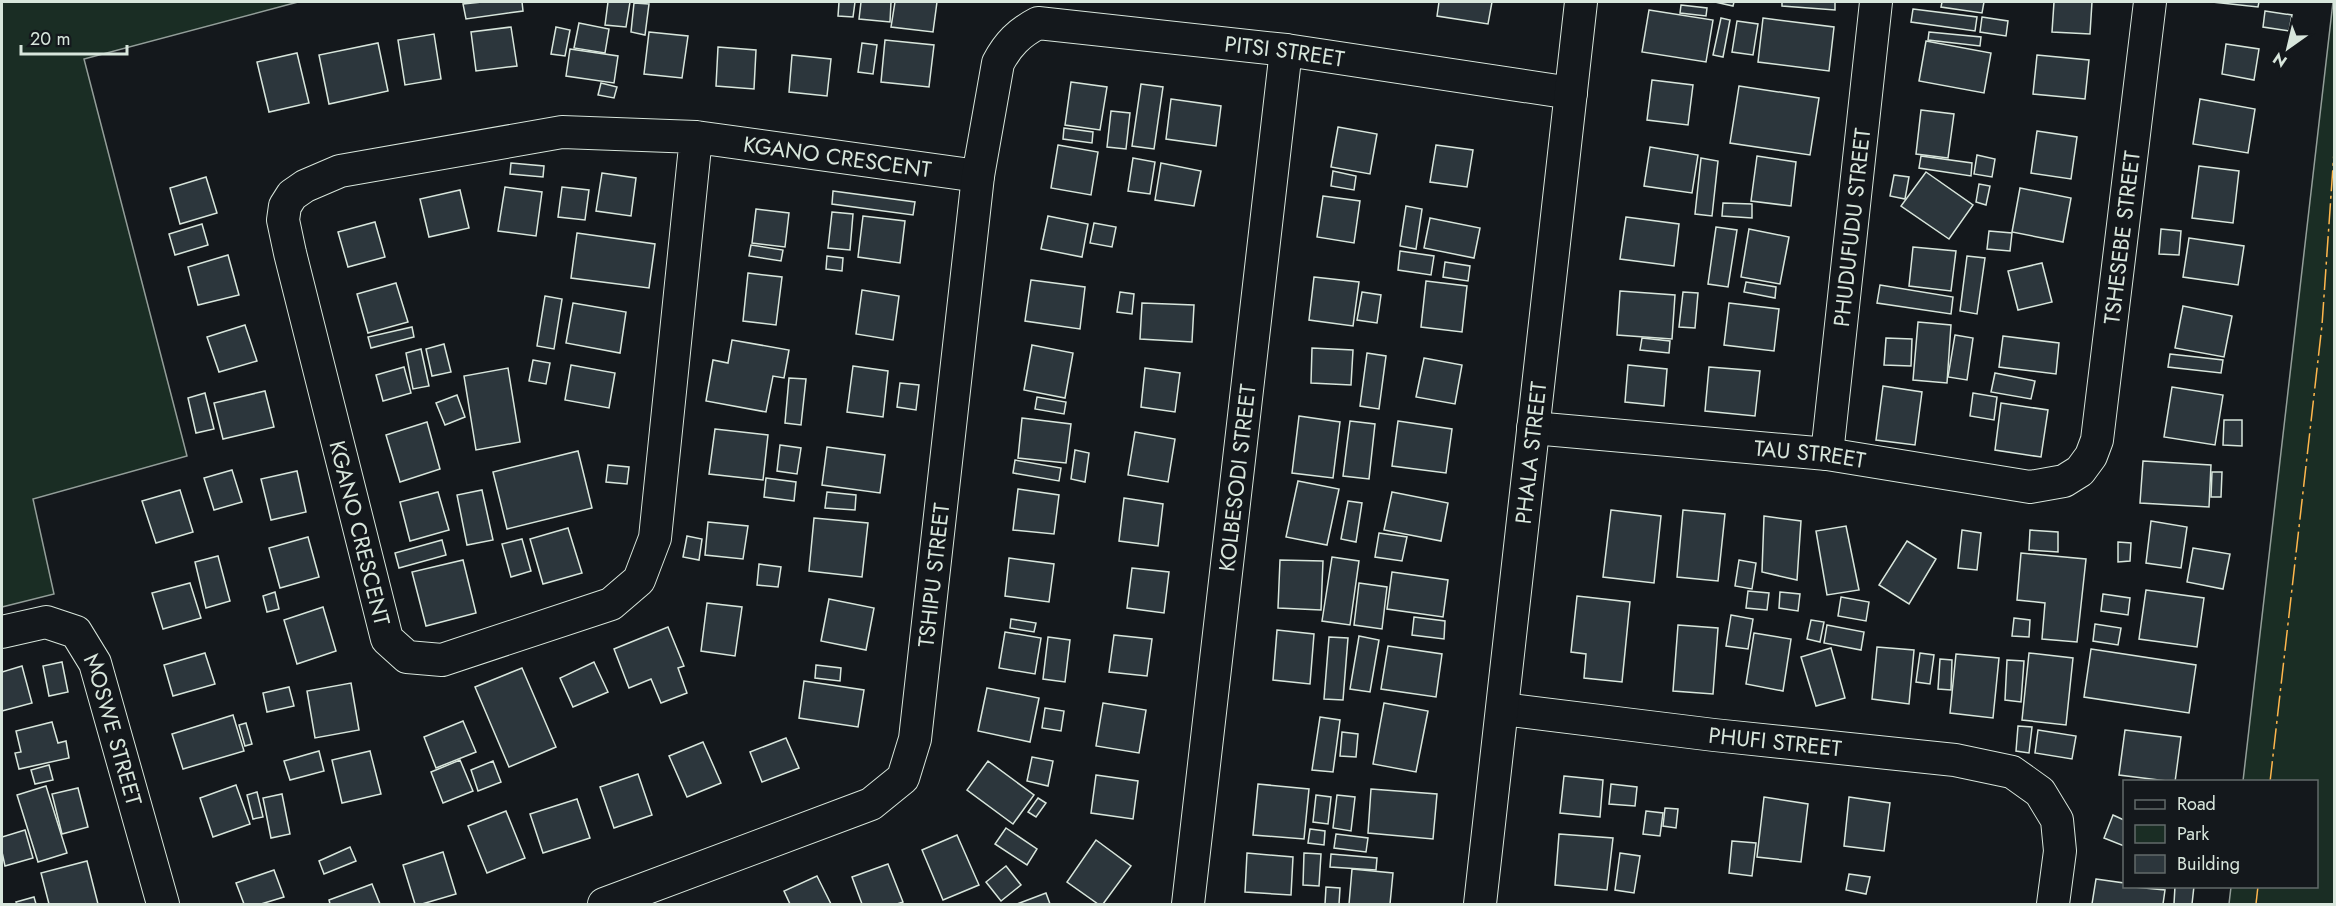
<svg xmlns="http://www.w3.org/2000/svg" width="2336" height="906" font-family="Jost,sans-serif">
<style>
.green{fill:#1a2d24;stroke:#939e99;stroke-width:1.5}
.building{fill:#2c363c;stroke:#d8e6dc;stroke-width:1.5}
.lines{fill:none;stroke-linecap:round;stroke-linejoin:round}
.minor-casing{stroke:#d8e6dc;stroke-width:34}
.minor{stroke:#14181c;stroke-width:32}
.power{stroke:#ffb74d;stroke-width:1.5;stroke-dasharray:21 4.5 3 4.5;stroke-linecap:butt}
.labels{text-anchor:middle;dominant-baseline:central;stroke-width:4.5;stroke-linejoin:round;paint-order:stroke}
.street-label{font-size:22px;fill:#d8e6dc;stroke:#14181c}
</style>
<rect width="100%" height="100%" fill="#14181c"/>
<g class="green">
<path d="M2 2H298L84 59 187 456 33 499 54 594 2 607Z"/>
<path d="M2333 2H2334V904H2229L2231 887 2316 886V782L2243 781Z"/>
</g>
<g class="building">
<path d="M482 2H522L523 11 466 19 463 4Z"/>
<path d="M608 2H630L626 27 605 25Z"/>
<path d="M839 2H855L853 17 838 16Z"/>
<path d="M861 2H891L890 22 859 19Z"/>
<path d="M895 2H937L933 32 891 27Z"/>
<path d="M1439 2H1492L1488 24 1437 16Z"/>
<path d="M1715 2H1734L1733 6Z"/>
<path d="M1782 2H1835V10L1782 6Z"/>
<path d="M1942 2H1984L1982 13 1941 7Z"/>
<path d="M2054 2H2092L2090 34 2052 32Z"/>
<path d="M2212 2H2259L2258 7Z"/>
<path d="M634 3 649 4 645 35 631 32Z"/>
<path d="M1681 5 1707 8 1706 16 1680 13Z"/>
<path d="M1913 9 1977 17 1975 31 1911 22Z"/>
<path d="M1649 10 1713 20 1706 62 1642 52Z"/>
<path d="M2265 11 2292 15 2289 31 2263 27Z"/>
<path d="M1982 17 2008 21 2006 36 1980 32Z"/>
<path d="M1721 18 1730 20 1723 57 1713 55Z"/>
<path d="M1763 18 1834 27 1829 71 1758 62Z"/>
<path d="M1737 21 1758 24 1753 55 1732 52Z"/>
<path d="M579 23 609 29 605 53 574 48Z"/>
<path d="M511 27 517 66 476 71 471 32Z"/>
<path d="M556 27 570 30 565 56 551 54Z"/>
<path d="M649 32 688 36 682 78 644 74Z"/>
<path d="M1929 32 1981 37 1980 46 1928 40Z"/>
<path d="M434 34 441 79 405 85 398 40Z"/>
<path d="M885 40 934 45 929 87 881 82Z"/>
<path d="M1926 41 1991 53 1984 93 1919 81Z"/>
<path d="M378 43 388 91 329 104 319 55Z"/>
<path d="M862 43 877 45 873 74 858 72Z"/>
<path d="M2226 44 2259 49 2254 80 2222 74Z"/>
<path d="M718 47 756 50 754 89 716 86Z"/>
<path d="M570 49 618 56 614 83 566 76Z"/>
<path d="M297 53 309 103 269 112 257 62Z"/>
<path d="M792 55 831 59 827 96 789 92Z"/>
<path d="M2037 55 2089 60 2085 99 2033 94Z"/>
<path d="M1652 80 1693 85 1688 125 1647 120Z"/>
<path d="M1071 82 1107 87 1100 130 1065 125Z"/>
<path d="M601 83 617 87 614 98 598 95Z"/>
<path d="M1141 84 1163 87 1154 149 1132 146Z"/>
<path d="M1739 86 1819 98 1810 155 1730 143Z"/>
<path d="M1171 99 1221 106 1216 146 1166 139Z"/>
<path d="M2200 99 2255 109 2248 153 2193 144Z"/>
<path d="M1921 110 1954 114 1948 158 1916 154Z"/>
<path d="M1111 111 1130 113 1126 149 1107 147Z"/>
<path d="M1338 127 1377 134 1370 174 1331 167Z"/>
<path d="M1064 128 1093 132 1092 143 1063 139Z"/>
<path d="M2037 131 2077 137 2071 179 2031 173Z"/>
<path d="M1058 145 1098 152 1091 195 1051 188Z"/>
<path d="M1436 145 1473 150 1467 187 1430 182Z"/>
<path d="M1650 147 1698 155 1692 193 1644 186Z"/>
<path d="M1977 155 1995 159 1992 177 1974 174Z"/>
<path d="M1757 156 1796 162 1791 206 1751 201Z"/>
<path d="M1921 156 1972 163 1971 176 1919 168Z"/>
<path d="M1133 158 1155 162 1150 194 1128 191Z"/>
<path d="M1701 158 1718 161 1712 216 1695 214Z"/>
<path d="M511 163 544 166 543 177 510 174Z"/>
<path d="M1161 163 1201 171 1194 206 1155 200Z"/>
<path d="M2199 166 2239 171 2233 223 2192 218Z"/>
<path d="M1333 171 1356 176 1354 190 1331 186Z"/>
<path d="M1926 172 1973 205 1949 239 1901 206Z"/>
<path d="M602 173 636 178 631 216 596 211Z"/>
<path d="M1894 175 1909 177 1905 199 1890 196Z"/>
<path d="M206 177 217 213 180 224 170 188Z"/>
<path d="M1979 184 1990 186 1986 205 1976 202Z"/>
<path d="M505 187 542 192 536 236 498 231Z"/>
<path d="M562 187 589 190 585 220 558 217Z"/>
<path d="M2020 188 2071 198 2063 242 2012 232Z"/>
<path d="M460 190 469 228 429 237 420 199Z"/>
<path d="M833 191 915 202 913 215 832 204Z"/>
<path d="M1323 196 1360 201 1354 243 1317 237Z"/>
<path d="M1723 203 1752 204V218L1722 216Z"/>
<path d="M1406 206 1422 209 1416 249 1400 246Z"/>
<path d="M756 209 789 213 785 247 752 243Z"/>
<path d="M832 212 853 214 850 250 828 248Z"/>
<path d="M863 216 905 221 900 263 858 257Z"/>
<path d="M1048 216 1088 224 1082 257 1041 249Z"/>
<path d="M1626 217 1679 224 1674 266 1620 259Z"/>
<path d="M1430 218 1480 228 1474 258 1424 248Z"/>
<path d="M375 222 385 257 348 267 338 232Z"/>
<path d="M1094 223 1116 227 1112 247 1090 243Z"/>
<path d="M202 224 208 245 175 255 169 234Z"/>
<path d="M1716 227 1737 230 1728 287 1708 284Z"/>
<path d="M1749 229 1789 237 1780 284 1741 277Z"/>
<path d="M2161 229 2181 231 2179 255 2159 254Z"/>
<path d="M1989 231 2012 233 2010 251 1987 249Z"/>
<path d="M577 233 655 244 649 288 571 278Z"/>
<path d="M2189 238 2244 246 2238 285 2183 277Z"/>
<path d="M751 245 783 250 781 261 749 256Z"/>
<path d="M1913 247 1956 251 1951 291 1909 286Z"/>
<path d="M1400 251 1434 256 1431 275 1398 270Z"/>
<path d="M228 255 239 295 198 305 188 267Z"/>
<path d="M827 256 843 258 842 271 826 269Z"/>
<path d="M1967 256 1985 258 1977 314 1960 311Z"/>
<path d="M1445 262 1470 266 1468 281 1443 277Z"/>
<path d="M2042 263 2052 302 2018 310 2008 271Z"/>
<path d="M748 273 782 277 776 325 743 321Z"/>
<path d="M1314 277 1359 282 1353 326 1309 320Z"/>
<path d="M1031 280 1085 287 1080 329 1025 321Z"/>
<path d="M1426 281 1467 286 1462 332 1421 327Z"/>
<path d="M1746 282 1776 287 1775 298 1744 292Z"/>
<path d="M396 283 408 322 368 333 357 294Z"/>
<path d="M1880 285 1953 297 1951 314 1877 303Z"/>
<path d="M862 290 899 296 893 340 856 334Z"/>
<path d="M1620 291 1675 295 1672 339 1617 335Z"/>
<path d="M1120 292 1134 294 1132 314 1117 312Z"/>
<path d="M1362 292 1381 295 1377 323 1357 320Z"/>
<path d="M1683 292 1698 293 1695 328 1679 327Z"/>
<path d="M545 296 562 299 554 349 537 346Z"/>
<path d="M573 303 626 312 620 353 566 343Z"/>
<path d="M1142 303 1194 305 1192 342 1140 339Z"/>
<path d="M1729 303 1779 309 1774 351 1724 345Z"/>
<path d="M2183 306 2232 316 2224 357 2175 348Z"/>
<path d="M1918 322 1951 325 1947 383 1913 380Z"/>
<path d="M245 325 257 361 219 372 207 337Z"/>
<path d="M412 327 414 337 371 348 368 337Z"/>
<path d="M1955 335 1973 338 1967 380 1948 377Z"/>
<path d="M2003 336 2059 343 2056 374 1999 367Z"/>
<path d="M1642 338 1670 341 1669 353 1640 350Z"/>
<path d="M1886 338 1912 339 1911 366 1884 365Z"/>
<path d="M732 340 789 350 784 378 773 376 766 412 706 401 713 360 728 363Z"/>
<path d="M444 344 451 372 432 376 426 349Z"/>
<path d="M1032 345 1073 353 1065 398 1024 390Z"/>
<path d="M1312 348 1353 350 1351 385 1311 383Z"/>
<path d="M421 349 429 386 413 389 406 353Z"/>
<path d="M1367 353 1386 356 1379 409 1360 406Z"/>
<path d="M2170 354 2223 360 2221 373 2168 367Z"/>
<path d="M1424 358 1462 365 1455 404 1416 397Z"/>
<path d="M533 360 550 363 546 384 529 381Z"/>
<path d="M571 365 615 373 609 408 565 400Z"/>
<path d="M1628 365 1667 369 1664 406 1625 402Z"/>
<path d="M853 366 888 371 883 417 847 412Z"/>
<path d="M404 367 411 393 383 401 376 375Z"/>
<path d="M1709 367 1760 371 1755 416 1705 411Z"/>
<path d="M508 368 520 442 476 450 464 376Z"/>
<path d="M1145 368 1180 373 1175 412 1141 407Z"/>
<path d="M1995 373 2035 381 2031 399 1991 392Z"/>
<path d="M789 378 806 379 801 425 785 423Z"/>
<path d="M900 383 919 385 916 410 897 407Z"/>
<path d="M1883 386 1922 392 1915 445 1876 440Z"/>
<path d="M2172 387 2223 395 2215 445 2164 437Z"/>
<path d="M265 391 274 427 223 439 214 403Z"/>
<path d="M205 393 214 429 196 433 188 398Z"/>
<path d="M1973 393 1997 397 1994 420 1970 416Z"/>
<path d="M457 395 465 417 445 425 436 403Z"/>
<path d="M1037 397 1066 402 1064 414 1035 409Z"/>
<path d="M2001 403 2048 410 2041 457 1995 450Z"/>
<path d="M1299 416 1340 422 1333 478 1292 473Z"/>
<path d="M1022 418 1071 424 1066 463 1018 458Z"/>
<path d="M2224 420H2242V446L2223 445Z"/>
<path d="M1350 421 1375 424 1369 479 1343 476Z"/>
<path d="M1398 421 1452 429 1446 473 1392 466Z"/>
<path d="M427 422 440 469 400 482 386 435Z"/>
<path d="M715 429 768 435 763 480 709 474Z"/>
<path d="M1135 432 1175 439 1168 482 1128 475Z"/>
<path d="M780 445 801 448 797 474 777 471Z"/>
<path d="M827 447 885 455 880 493 822 485Z"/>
<path d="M1075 450 1089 453 1085 482 1071 479Z"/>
<path d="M578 451 592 508 507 529 493 472Z"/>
<path d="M1015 460 1061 468 1059 481 1013 473Z"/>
<path d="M2143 461 2211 465 2209 507 2140 503Z"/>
<path d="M608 465 629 467 627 484 606 482Z"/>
<path d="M232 470 242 502 214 510 204 478Z"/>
<path d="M297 471 306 512 271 520 261 479Z"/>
<path d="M2212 472H2222L2221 497H2211Z"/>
<path d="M766 478 796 482 794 501 764 497Z"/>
<path d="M1298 481 1339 489 1327 545 1286 537Z"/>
<path d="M1018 489 1059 495 1054 534 1013 530Z"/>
<path d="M180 490 193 532 156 543 142 501Z"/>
<path d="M482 490 493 540 467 545 457 495Z"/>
<path d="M438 492 449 530 410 541 400 502Z"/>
<path d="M827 492 856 495 855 510 825 508Z"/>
<path d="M1392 492 1448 503 1441 541 1384 530Z"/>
<path d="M1124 498 1163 504 1158 546 1119 541Z"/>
<path d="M1348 501 1362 503 1356 542 1341 539Z"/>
<path d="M1611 510 1661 516 1654 583 1603 577Z"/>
<path d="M1683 510 1725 514 1718 581 1677 577Z"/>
<path d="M1764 516 1801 521 1797 580 1762 572Z"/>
<path d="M814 518 868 523 862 577 809 571Z"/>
<path d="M2151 521 2187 527 2181 568 2146 563Z"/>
<path d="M708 522 748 526 743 559 705 555Z"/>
<path d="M1846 526 1859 590 1827 595 1816 531Z"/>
<path d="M568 528 582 573 543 584 530 539Z"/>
<path d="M1962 530 1981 533 1977 570 1958 568Z"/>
<path d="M2030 530 2058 532V552L2029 550Z"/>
<path d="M1379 533 1407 537 1402 561 1375 557Z"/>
<path d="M687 536 702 539 699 560 683 557Z"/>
<path d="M308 537 319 577 280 588 269 548Z"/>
<path d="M522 539 531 571 511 577 502 544Z"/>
<path d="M442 540 446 555 399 568 395 553Z"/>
<path d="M1907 541 1936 559 1909 604 1879 585Z"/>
<path d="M2118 542 2131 543 2130 561 2118 562Z"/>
<path d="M2193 548 2230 554 2223 589 2187 582Z"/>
<path d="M2021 553 2086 559 2077 642 2042 639 2045 603 2017 600Z"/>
<path d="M218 556 230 601 206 608 195 562Z"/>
<path d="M1332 557 1359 561 1350 625 1322 621Z"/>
<path d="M1009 558 1054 564 1049 602 1005 596Z"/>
<path d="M463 560 476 613 426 626 412 572Z"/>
<path d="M1280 560 1323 561 1321 610 1278 608Z"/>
<path d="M1739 560 1756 563 1752 589 1735 586Z"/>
<path d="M759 564 781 567 778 587 757 585Z"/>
<path d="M1132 568 1169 572 1164 613 1127 608Z"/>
<path d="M1392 572 1448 580 1443 617 1387 609Z"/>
<path d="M190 583 201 618 163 629 152 593Z"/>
<path d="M1359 583 1387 587 1382 629 1354 625Z"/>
<path d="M2146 590 2204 598 2197 647 2139 639Z"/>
<path d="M1748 591 1769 593 1767 610 1746 608Z"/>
<path d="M275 592 279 609 267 612 263 596Z"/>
<path d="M1780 592 1800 594 1798 611 1779 608Z"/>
<path d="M2103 594 2130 598 2128 615 2101 611Z"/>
<path d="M1577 596 1630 602 1622 682 1584 678 1586 654 1571 652Z"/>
<path d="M1841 597 1869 602 1866 621 1838 616Z"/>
<path d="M829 599 874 608 866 650 821 641Z"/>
<path d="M707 603 742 607 735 656 701 651Z"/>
<path d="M323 607 336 651 297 664 284 620Z"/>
<path d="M1731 615 1753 619 1748 649 1726 646Z"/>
<path d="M1414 617 1445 621 1444 639 1412 635Z"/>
<path d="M2014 618 2030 620 2029 637 2012 636Z"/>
<path d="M1011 619 1036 623 1034 632 1010 628Z"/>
<path d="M1811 620 1824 622 1820 642 1807 639Z"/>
<path d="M2095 624 2121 628 2118 645 2093 641Z"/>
<path d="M1678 625 1718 628 1713 694 1673 691Z"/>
<path d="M1827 625 1864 632 1861 650 1824 643Z"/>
<path d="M668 627 684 666 678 668 687 693 661 703 651 679 629 688 614 649Z"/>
<path d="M1277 630 1314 634 1310 684 1273 680Z"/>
<path d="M1005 632 1041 638 1035 674 999 668Z"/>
<path d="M1754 633 1791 639 1783 691 1746 684Z"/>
<path d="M1114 635 1152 639 1147 676 1109 672Z"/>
<path d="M1359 636 1379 640 1370 692 1350 689Z"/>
<path d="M1048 637 1070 640 1065 682 1043 679Z"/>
<path d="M1329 637 1348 638 1343 700 1324 699Z"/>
<path d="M1388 646 1442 654 1436 697 1381 689Z"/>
<path d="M1877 647 1914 650 1909 704 1872 699Z"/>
<path d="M1831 648 1845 698 1816 706 1801 657Z"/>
<path d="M2091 649 2196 665 2189 713 2084 697Z"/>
<path d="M205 653 215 684 173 696 164 665Z"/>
<path d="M1920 653 1934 655 1930 684 1916 682Z"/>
<path d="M2029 653 2073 658 2066 725 2022 720Z"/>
<path d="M1956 654 1999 658 1993 718 1950 713Z"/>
<path d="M1940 659 1952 660 1951 690 1938 689Z"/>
<path d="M2007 660 2024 661 2021 702 2005 700Z"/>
<path d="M62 662 68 692 49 696 43 666Z"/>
<path d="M594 662 608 692 573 707 560 678Z"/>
<path d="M816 665 841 668 840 681 815 678Z"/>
<path d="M22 666 32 703 2 711V672Z"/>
<path d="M522 668 556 747 509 767 475 687Z"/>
<path d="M804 681 864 690 858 727 799 718Z"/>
<path d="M351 683 359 730 315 738 307 691Z"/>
<path d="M289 687 294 706 267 712 263 693Z"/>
<path d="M987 688 1039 698 1030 742 978 731Z"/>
<path d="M1103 703 1146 710 1139 753 1096 746Z"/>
<path d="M1384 703 1428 711 1416 772 1373 764Z"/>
<path d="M1045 708 1064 711 1061 731 1042 728Z"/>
<path d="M233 715 244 751 183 769 172 734Z"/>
<path d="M1320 717 1340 720 1333 772 1312 770Z"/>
<path d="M463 721 476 752 436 768 424 737Z"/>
<path d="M52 722 58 743 66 741 69 758 19 769 15 753 21 752 16 731Z"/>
<path d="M246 723 252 744 245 746 239 725Z"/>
<path d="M2018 726 2032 727 2029 753 2016 751Z"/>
<path d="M2038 730 2076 736 2072 759 2035 753Z"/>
<path d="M2125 730 2181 737 2175 782 2119 775Z"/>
<path d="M1342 732 1358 734 1356 757 1340 756Z"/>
<path d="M786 738 799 768 762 782 750 752Z"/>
<path d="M703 742 721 783 687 797 669 756Z"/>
<path d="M319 751 324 771 290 780 284 761Z"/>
<path d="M370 751 381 794 342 803 332 760Z"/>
<path d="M1032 757 1053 761 1048 786 1027 781Z"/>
<path d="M460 760 473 791 443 803 431 772Z"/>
<path d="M493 761 501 782 478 791 471 770Z"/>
<path d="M988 761 1034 795 1013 824 967 790Z"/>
<path d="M49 765 53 780 35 784 31 770Z"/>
<path d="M638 774 652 815 614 828 600 787Z"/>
<path d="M1096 775 1138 781 1133 819 1091 813Z"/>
<path d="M1564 776 1603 780 1600 817 1560 813Z"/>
<path d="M1258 784 1309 789 1304 839 1253 835Z"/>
<path d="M1611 784 1637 787 1635 806 1609 804Z"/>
<path d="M236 785 250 824 213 837 200 798Z"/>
<path d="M46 786 67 853 38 862 17 795Z"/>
<path d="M78 788 88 827 62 834 52 794Z"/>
<path d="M1371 789 1437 794 1433 839 1368 833Z"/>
<path d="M257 792 263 817 253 819 247 795Z"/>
<path d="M282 794 290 834 271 838 263 798Z"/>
<path d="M1316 795 1331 797 1328 824 1313 822Z"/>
<path d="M1337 795 1355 797 1351 831 1333 828Z"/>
<path d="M1764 797 1808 804 1801 862 1757 857Z"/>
<path d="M1849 797 1890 803 1884 851 1844 846Z"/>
<path d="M1038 798 1046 803 1036 817 1028 812Z"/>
<path d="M577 799 590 838 543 853 530 814Z"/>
<path d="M1665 808 1678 809 1676 828 1663 826Z"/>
<path d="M506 811 525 858 487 873 468 826Z"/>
<path d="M1646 811 1663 813 1660 836 1643 834Z"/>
<path d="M2113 815 2124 820V846L2104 838Z"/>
<path d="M1006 828 1037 849 1027 865 995 844Z"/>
<path d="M1310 829 1325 831 1324 845 1308 843Z"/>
<path d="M25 830 33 858 5 866 2 852V837Z"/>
<path d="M1336 834 1368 838 1366 852 1334 848Z"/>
<path d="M1559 834 1613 838 1607 890 1555 885Z"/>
<path d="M957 835 979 885 943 900 922 850Z"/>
<path d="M1096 840 1131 866 1103 904H1098L1067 882Z"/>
<path d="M1732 841 1756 843 1752 876 1729 873Z"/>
<path d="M350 847 356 861 324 874 319 861Z"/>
<path d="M443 852 456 894 422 904H415L403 865Z"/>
<path d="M1247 853 1293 857 1291 895 1245 892Z"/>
<path d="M1304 853 1321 854 1319 886 1303 885Z"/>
<path d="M1620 853 1640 856 1634 893 1615 890Z"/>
<path d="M1331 854 1377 858 1376 870 1330 867Z"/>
<path d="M87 861 98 904H49L41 873Z"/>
<path d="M888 864 903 902 897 904H862L852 877Z"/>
<path d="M1006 866 1021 885 1001 901 986 882Z"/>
<path d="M1352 869 1393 873 1390 904H1349Z"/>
<path d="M274 870 284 897 261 904H244L236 883Z"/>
<path d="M1849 874 1870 877 1866 894 1846 890Z"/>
<path d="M817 876 831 904H790L784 891Z"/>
<path d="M2096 879 2124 883V886L2165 890 2163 904H2092Z"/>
<path d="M372 884 380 904H330L329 900Z"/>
<path d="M2175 886H2194L2192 904H2174Z"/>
<path d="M1326 887 1340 888 1339 904H1325Z"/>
<path d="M1046 893 1050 904H1017Z"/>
<path d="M34 897 36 904H17L16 902Z"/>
</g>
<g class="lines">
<defs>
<g id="minor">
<path id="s1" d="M696 137 655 538 639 580 611 604 442 660 407 657 387 639 290 253 283 220 285 206 292 195 305 186 340 171 562 132 696 137 978 176"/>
<path id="s2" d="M1533 428 1827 454 2030 487 2064 481 2080 471 2091 456 2097 440 2150 2"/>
<path id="s3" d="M1827 454 1876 2"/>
<path id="s4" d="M2 632 46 622 76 632 95 663 163 904"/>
<path id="s5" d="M1503 709 1714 735 1955 760 2012 772 2040 792 2057 820 2060 851 2053 904"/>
<path id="s6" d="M604 904 871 804 903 778 915 739 978 176 998 63C1008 44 1019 33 1038 23L1286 50 1571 93"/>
<path id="s7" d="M1188 904 1286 50"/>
<path id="s8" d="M1480 904 1581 2"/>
</g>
</defs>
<use href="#minor" class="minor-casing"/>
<use href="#minor" class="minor"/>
<g class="power">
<path d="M2270 782 2322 325 2334 152"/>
<path d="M2256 904 2258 886"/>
</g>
</g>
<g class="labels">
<g class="street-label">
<text stroke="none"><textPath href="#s6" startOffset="1354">PITSI STREET</textPath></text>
<text stroke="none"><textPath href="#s1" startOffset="1740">KGANO CRESCENT</textPath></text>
<text stroke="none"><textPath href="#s3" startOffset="228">PHUDUFUDU STREET</textPath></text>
<text stroke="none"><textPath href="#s2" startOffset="794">TSHESEBE STREET</textPath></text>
<text stroke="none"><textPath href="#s8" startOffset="454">PHALA STREET</textPath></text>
<text stroke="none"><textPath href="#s2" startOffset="278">TAU STREET</textPath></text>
<text stroke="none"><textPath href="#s7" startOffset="429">KOLBESODI STREET</textPath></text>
<text transform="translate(360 533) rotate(76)">KGANO CRESCENT</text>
<text stroke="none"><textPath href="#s6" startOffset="532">TSHIPU STREET</textPath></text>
<text stroke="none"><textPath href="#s4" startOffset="182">MOSWE STREET</textPath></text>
<text stroke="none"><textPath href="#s5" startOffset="274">PHUFI STREET</textPath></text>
</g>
</g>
<rect width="2336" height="906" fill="none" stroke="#d8e6dc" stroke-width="6"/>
<rect x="2123" y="780" width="195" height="108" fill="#14181c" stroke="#626a69" stroke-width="1.5"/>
<rect x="2135" y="800" width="30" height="9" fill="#14181c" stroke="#626a69" stroke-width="1.5"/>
<text x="2177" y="810" font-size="18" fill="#d8e6dc">Road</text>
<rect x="2135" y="825" width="30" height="18" fill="#1a2d24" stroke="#626a69" stroke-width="1.5"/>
<text x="2177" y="840" font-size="18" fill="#d8e6dc">Park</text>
<rect x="2135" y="855" width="30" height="18" fill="#2c363c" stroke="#626a69" stroke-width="1.5"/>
<text x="2177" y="870" font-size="18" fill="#d8e6dc">Building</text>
<g transform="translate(2288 48) rotate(214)" stroke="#14181c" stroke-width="4.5" paint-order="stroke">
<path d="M0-4.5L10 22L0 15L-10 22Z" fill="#d8e6dc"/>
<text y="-9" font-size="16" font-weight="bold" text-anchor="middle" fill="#d8e6dc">N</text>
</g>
<path d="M21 45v9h106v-9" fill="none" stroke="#d8e6dc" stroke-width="3"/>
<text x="30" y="45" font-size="18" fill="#d8e6dc" stroke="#14181c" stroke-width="4.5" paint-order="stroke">20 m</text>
</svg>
